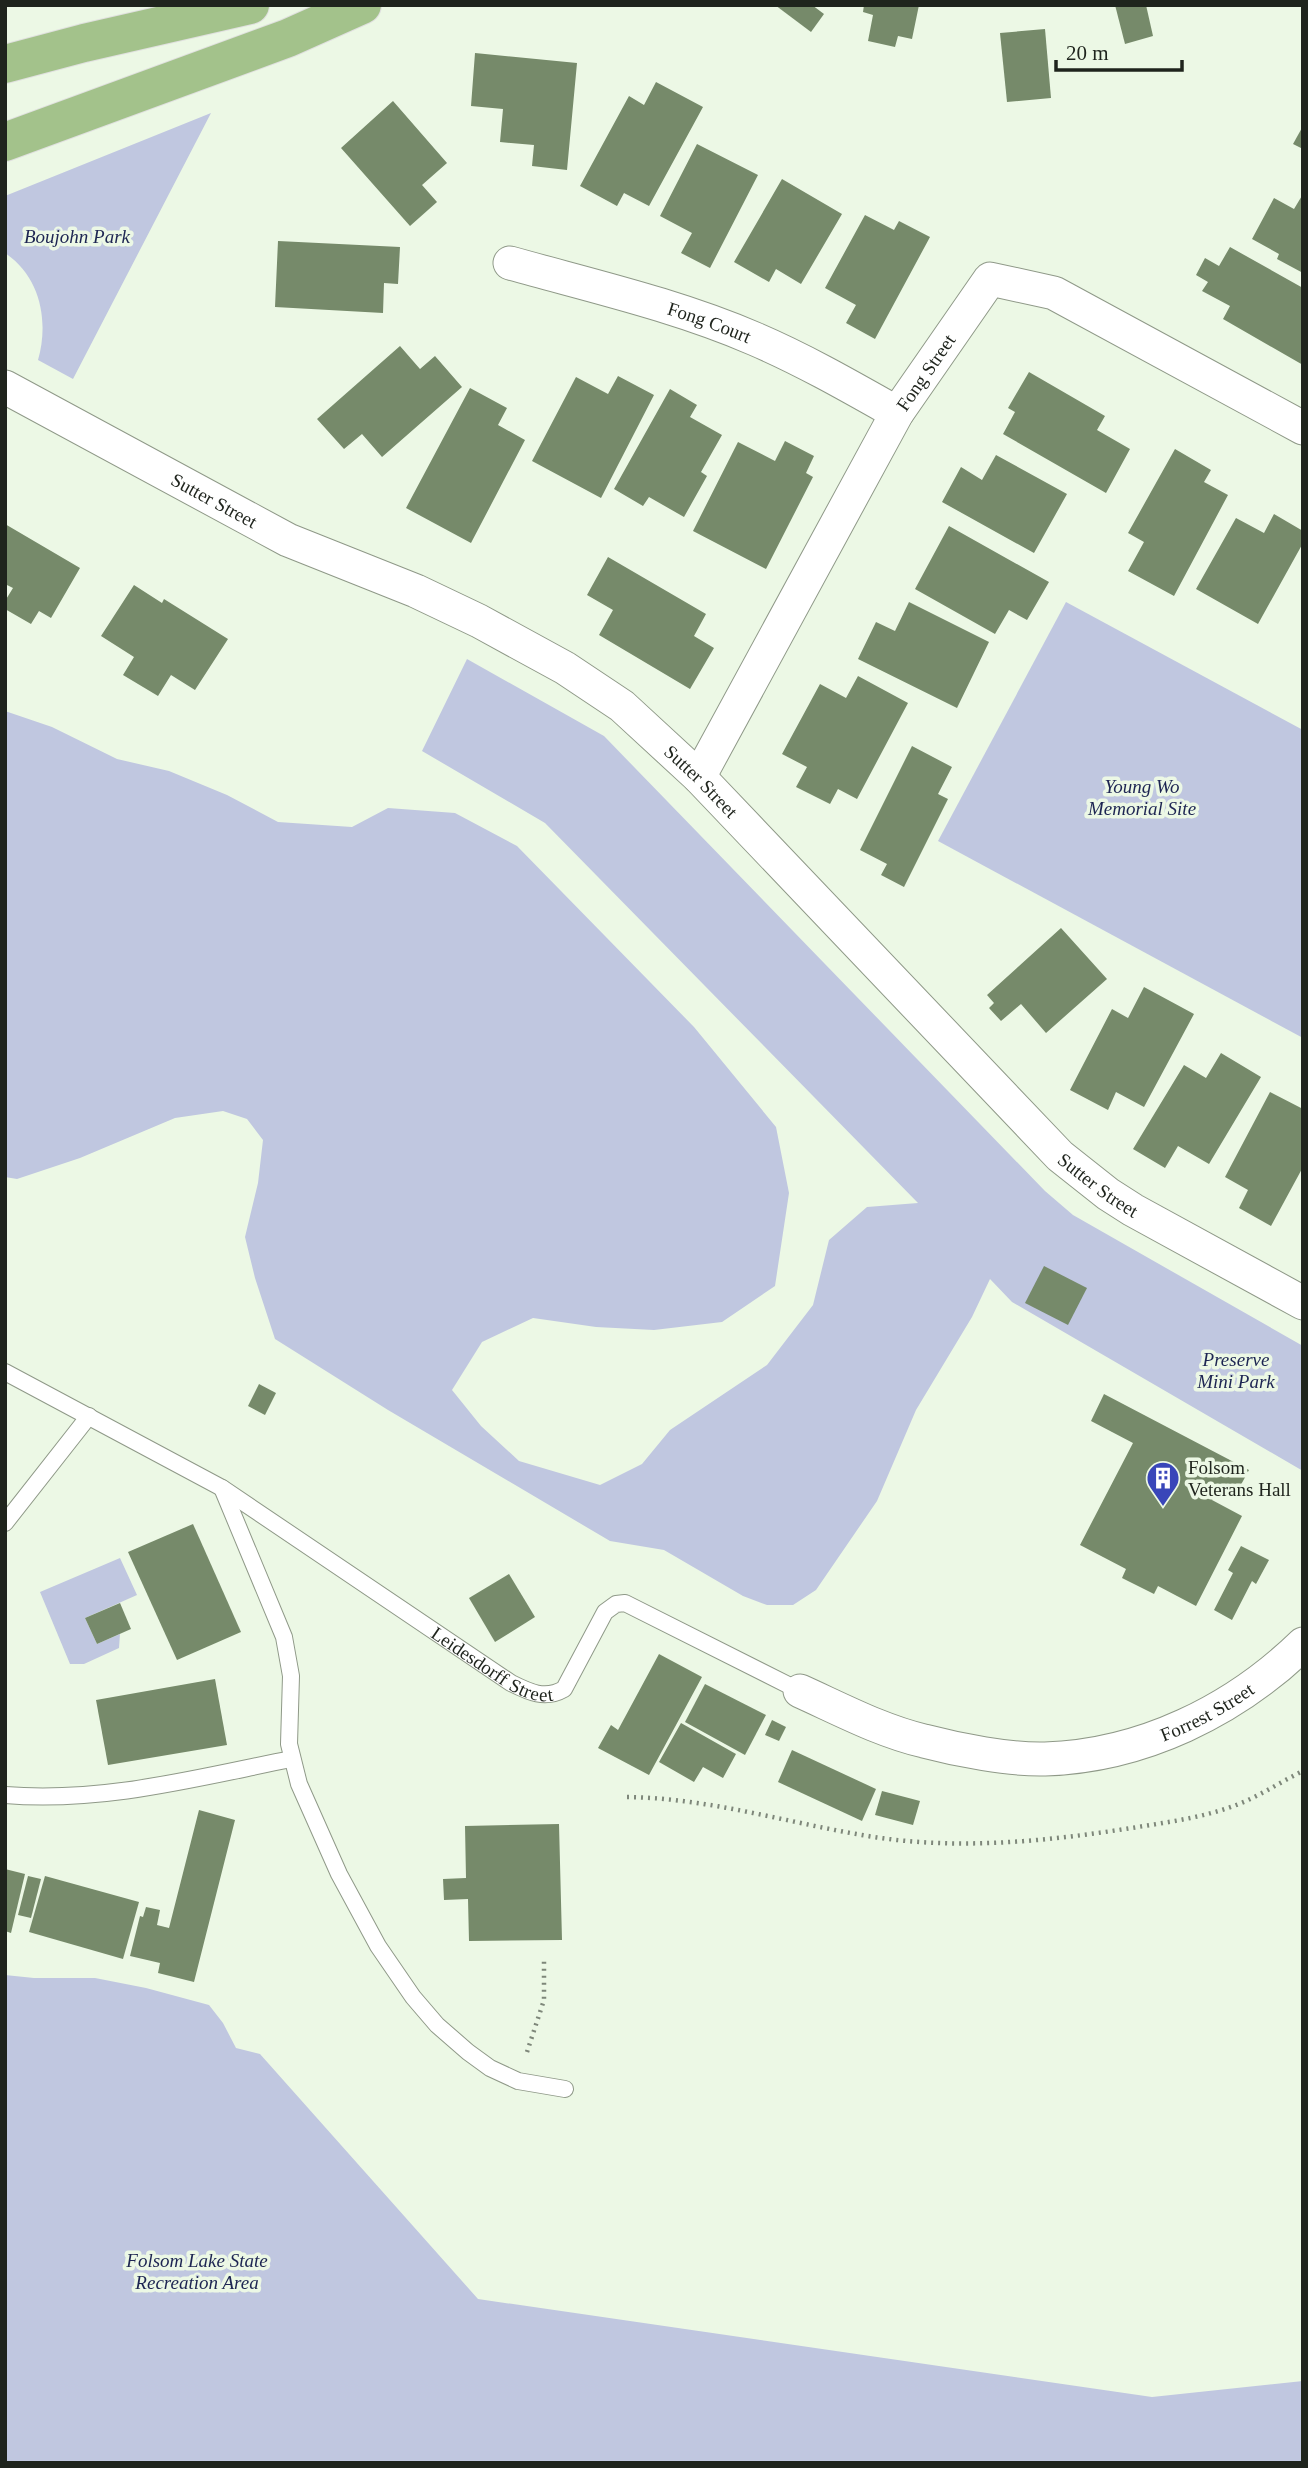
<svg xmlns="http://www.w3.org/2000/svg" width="1308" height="2468" font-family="'Times New Roman',serif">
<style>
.green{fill:#c0c7e0}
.building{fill:#768a6a}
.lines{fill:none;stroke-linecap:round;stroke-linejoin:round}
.lane-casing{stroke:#8f9988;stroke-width:18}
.street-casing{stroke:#8f9988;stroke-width:35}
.primary-casing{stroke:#e0e0df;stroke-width:40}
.path{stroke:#7e877a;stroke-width:4.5;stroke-dasharray:2 5;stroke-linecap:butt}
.lane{stroke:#fff;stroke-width:16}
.street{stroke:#fff;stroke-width:33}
.primary{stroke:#a3c28b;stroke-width:38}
.labels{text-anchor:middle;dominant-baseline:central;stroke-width:7;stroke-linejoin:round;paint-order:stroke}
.park-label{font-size:19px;font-style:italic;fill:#1d2552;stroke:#ecf8e5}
.street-label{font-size:19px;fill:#1f241d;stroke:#ecf8e5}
.poi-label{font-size:19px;fill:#1f241d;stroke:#ecf8e5;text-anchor:start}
</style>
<rect width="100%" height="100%" fill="#ecf8e5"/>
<g class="green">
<path d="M211 113 73 379 38 360C49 322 41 277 5 253V196Z"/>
<path d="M1066 602 1303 730V1038L938 841Z"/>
<path d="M467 659 604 736 1045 1191 1073 1215 1303 1346V1471L1012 1302 990 1279 972 1317 916 1410 877 1501 816 1590 793 1605H767L743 1596 664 1550 610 1541 388 1410 275 1339 255 1278 245 1237 258 1183 263 1140 247 1119 223 1111 175 1118 80 1158 17 1179 5 1177V711L52 727 117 759 169 771 227 795 278 822 352 827 388 808 455 813 517 846 694 1027 776 1127 789 1193 775 1286 722 1322 654 1330 596 1327 533 1318 482 1342 452 1390 481 1426 519 1461 600 1485 642 1464 670 1430 767 1365 813 1305 829 1240 867 1207 918 1203 545 823 422 751Z"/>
<path d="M120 1558 137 1595 85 1618 97 1644 120 1634 119 1648 84 1664H70L40 1592Z"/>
<path d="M5 1975 34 1978H95L146 1988 209 2005 223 2023 236 2048 260 2054 478 2299 1152 2397 1303 2381V2463H5Z"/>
</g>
<g class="building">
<path d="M775 5H812L824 14 811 32Z"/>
<path d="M864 5H919L912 39 898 36 895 47 868 41 873 15 863 12Z"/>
<path d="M1115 5H1146L1153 36 1125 44Z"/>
<path d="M1045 29 1051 98 1007 102 1000 33Z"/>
<path d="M475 53 577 63 567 170 532 166 534 145 500 142 503 109 471 106Z"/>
<path d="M656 82 703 107 649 206 624 193 617 206 580 186 629 96 644 105Z"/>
<path d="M393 101 447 163 422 185 437 202 410 226 341 148Z"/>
<path d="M1303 126V149L1293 144Z"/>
<path d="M697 144 758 175 710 268 681 253 692 233 660 216Z"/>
<path d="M782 179 842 214 801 284 776 269 769 282 734 262Z"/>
<path d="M1303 194V273L1277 259 1279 254 1252 239 1274 198 1294 209Z"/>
<path d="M865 215 894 230 899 221 930 237 875 339 846 323 856 305 825 288Z"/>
<path d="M278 241 400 247 398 284 384 283 383 313 275 307Z"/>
<path d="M1230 247 1303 288V365L1223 319 1230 306 1202 291 1208 282 1196 275 1205 258 1219 266Z"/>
<path d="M400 346 420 369 435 356 462 387 382 457 362 434 344 449 317 419Z"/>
<path d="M1029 372 1105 416 1097 430 1130 449 1106 493 1003 434 1015 412 1008 408Z"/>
<path d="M618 376 654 395 601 498 532 461 576 377 608 394Z"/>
<path d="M470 388 507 408 498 425 525 440 471 543 406 508Z"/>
<path d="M670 389 697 405 690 417 722 435 701 472 707 476 684 517 649 497 643 506 614 489Z"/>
<path d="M785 441 814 456 806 473 813 477 766 569 693 531 738 442 775 461Z"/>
<path d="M1175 449 1211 470 1204 482 1228 495 1174 596 1128 571 1144 542 1128 533Z"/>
<path d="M996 455 1067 494 1034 553 942 502 961 467 982 480Z"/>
<path d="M1274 514 1303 531V543L1258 624 1196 589 1236 518 1264 533Z"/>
<path d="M5 524 80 568 51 618 39 611 31 624 5 609V601L13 588 5 584Z"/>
<path d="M949 526 1049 582 1027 620 1009 610 995 634 915 589Z"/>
<path d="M608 557 706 614 694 636 714 648 690 689 599 635 613 610 587 595Z"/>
<path d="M134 585 162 603 164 599 228 639 195 690 171 675 158 696 123 675 134 657 101 636Z"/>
<path d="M909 602 989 642 957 708 858 659 876 622 895 631Z"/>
<path d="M858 676 908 703 857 799 838 789 830 804 796 787 807 767 782 754 820 684 846 698Z"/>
<path d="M912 746 952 767 938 794 948 799 904 887 881 875 887 864 860 850Z"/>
<path d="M1061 928 1107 979 1046 1033 1021 1004 1001 1021 989 1008 994 1003 987 995Z"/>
<path d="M1144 987 1194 1014 1144 1107 1116 1092 1108 1110 1070 1090 1112 1009 1128 1018Z"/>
<path d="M1221 1053 1261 1077 1209 1164 1178 1146 1165 1168 1133 1149 1184 1065 1206 1078Z"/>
<path d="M1270 1092 1303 1109V1167L1271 1226 1239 1208 1248 1190 1225 1177Z"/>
<path d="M1044 1266 1087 1288 1068 1325 1025 1303Z"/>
<path d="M259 1384 276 1393 265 1415 248 1406Z"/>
<path d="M1104 1394 1249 1470 1237 1492 1220 1484 1212 1500 1242 1516 1196 1606 1158 1586 1154 1594 1122 1578 1126 1569 1080 1545 1133 1443 1091 1421Z"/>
<path d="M193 1524 241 1632 177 1660 128 1552Z"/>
<path d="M1241 1546 1269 1560 1256 1584 1252 1581 1232 1620 1214 1610 1233 1573 1228 1570Z"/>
<path d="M509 1574 535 1617 495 1642 469 1598Z"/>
<path d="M120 1603 131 1629 97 1644 85 1618Z"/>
<path d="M659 1654 702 1677 649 1775 598 1748 611 1725 618 1730Z"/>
<path d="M215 1679 227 1745 108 1765 96 1700Z"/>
<path d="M705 1684 766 1715 745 1755 685 1722Z"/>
<path d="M772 1720 786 1727 779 1741 765 1735Z"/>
<path d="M681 1723 736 1754 723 1778 703 1767 694 1782 659 1762Z"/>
<path d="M792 1750 876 1789 862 1821 778 1782Z"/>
<path d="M882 1791 920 1801 913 1825 875 1815Z"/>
<path d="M199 1810 235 1820 194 1982 158 1973 160 1963 130 1956 140 1916 143 1917 146 1907 160 1910 157 1925 169 1928Z"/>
<path d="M559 1824 562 1940 469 1941 468 1899 444 1900 443 1879 466 1878 465 1826Z"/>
<path d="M5 1869 25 1874 11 1933 5 1931Z"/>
<path d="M28 1876 41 1879 31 1918 18 1915Z"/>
<path d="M45 1876 139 1902 123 1959 29 1932Z"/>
</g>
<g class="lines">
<defs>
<g id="lane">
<path id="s1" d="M5 1372 222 1488 511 1683C529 1692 545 1700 564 1689L605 1612 616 1604 625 1603 800 1691"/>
<path d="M222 1488 284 1637 291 1676 289 1744 299 1784 339 1874 378 1946 413 1997 437 2025 468 2052 490 2068 518 2081 565 2089"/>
<path d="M5 1523 89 1416"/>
<path d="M5 1795C103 1803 196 1778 291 1759"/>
</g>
<g id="street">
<path id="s2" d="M510 263C592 286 676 305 755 339 804 360 851 387 897 413"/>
<path id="s3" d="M5 387 288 540 416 591 479 621 565 668 622 706 699 777 1060 1156 1108 1194 1133 1210 1303 1303"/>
<path id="s4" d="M699 777 897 413 990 279 1054 293 1303 428"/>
<path id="s5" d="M800 1691C840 1709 881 1731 924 1741 958 1750 1010 1760 1045 1759 1142 1756 1234 1711 1303 1644"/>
</g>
<g id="primary">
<path d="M5 64 84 43 250 5"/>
<path d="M5 142 288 38 362 5"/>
</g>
</defs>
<use href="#lane" class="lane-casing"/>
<use href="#street" class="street-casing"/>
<use href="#primary" class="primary-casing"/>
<g class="path">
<path d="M627 1797C709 1798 788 1823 868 1836 957 1851 1050 1841 1138 1827 1175 1821 1212 1816 1246 1801 1266 1792 1284 1780 1303 1771"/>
<path d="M527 2052 544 2000V1958"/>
</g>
<use href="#lane" class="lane"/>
<use href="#street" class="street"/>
<use href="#primary" class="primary"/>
</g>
<defs>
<symbol id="building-pin" viewBox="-11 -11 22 30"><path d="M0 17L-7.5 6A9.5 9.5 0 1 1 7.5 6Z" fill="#3946b9" stroke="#ecf8e5"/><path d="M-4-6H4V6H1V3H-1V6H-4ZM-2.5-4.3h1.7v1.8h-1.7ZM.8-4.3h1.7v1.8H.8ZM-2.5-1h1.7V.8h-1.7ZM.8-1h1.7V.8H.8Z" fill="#fff"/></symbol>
</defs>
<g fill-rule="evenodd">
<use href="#building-pin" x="1144" y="1459" width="38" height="52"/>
</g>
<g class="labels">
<g class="park-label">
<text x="77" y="236">Boujohn Park</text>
<text x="1142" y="786">Young Wo<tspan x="1142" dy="22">Memorial Site</tspan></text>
<text x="1236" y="1359">Preserve<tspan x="1236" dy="22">Mini Park</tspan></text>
<text x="197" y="2260">Folsom Lake State<tspan x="197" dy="22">Recreation Area</tspan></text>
</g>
<g class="street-label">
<text stroke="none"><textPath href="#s2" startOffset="208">Fong Court</textPath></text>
<text stroke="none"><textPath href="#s4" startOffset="464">Fong Street</textPath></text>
<text stroke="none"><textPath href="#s3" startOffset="238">Sutter Street</textPath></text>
<text stroke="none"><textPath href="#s3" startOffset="805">Sutter Street</textPath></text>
<text stroke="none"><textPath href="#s3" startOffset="1372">Sutter Street</textPath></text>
<text stroke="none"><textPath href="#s1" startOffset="570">Leidesdorff Street</textPath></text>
<text stroke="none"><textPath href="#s5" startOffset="427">Forrest Street</textPath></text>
</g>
<g class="poi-label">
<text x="1188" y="1467">Folsom<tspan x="1188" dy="22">Veterans Hall</tspan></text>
</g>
</g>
<rect width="1308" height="2468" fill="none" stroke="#1f241d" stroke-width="14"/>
<path d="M1056 60v10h126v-10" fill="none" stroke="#1f241d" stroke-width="3.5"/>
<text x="1066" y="60" font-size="21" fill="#1f241d" stroke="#ecf8e5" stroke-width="5" paint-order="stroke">20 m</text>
</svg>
